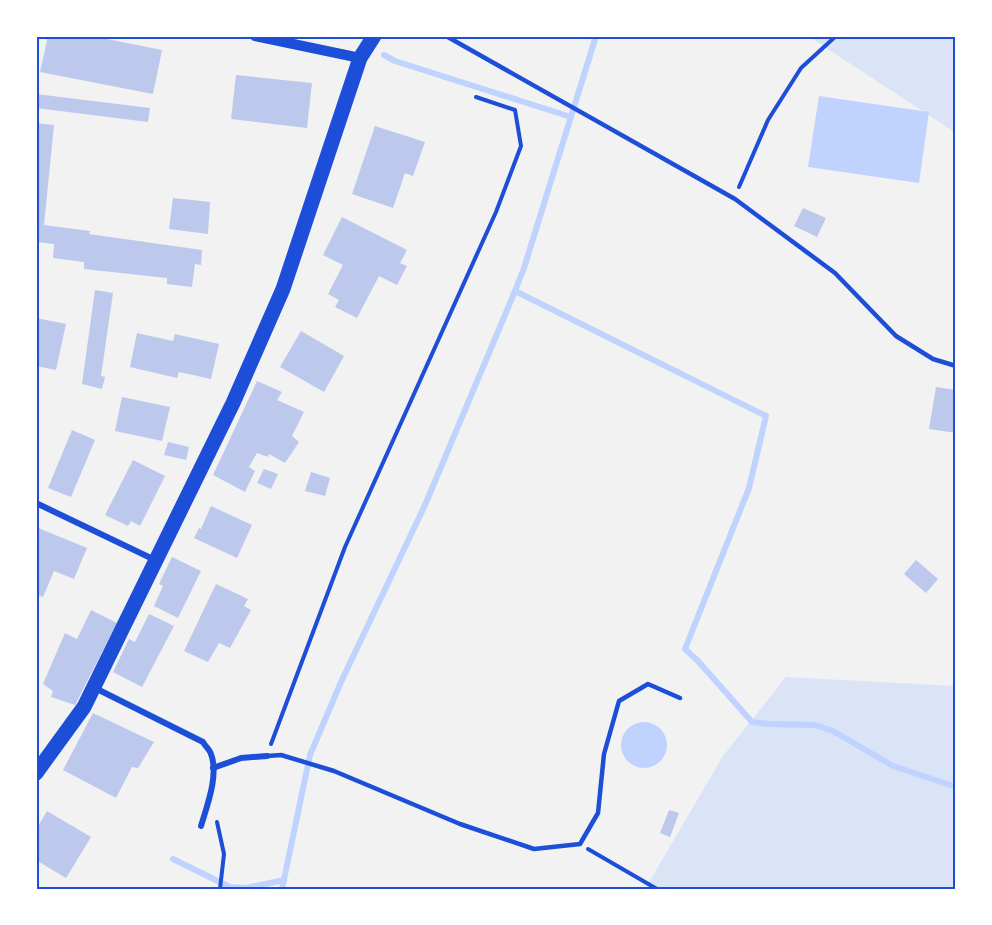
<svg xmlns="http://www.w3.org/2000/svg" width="992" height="925" font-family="'Crimson Pro',serif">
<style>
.green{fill:#dbe4f7}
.water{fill:#bfd3fe}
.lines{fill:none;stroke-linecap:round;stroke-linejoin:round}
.stream{stroke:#bfd3fe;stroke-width:6}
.building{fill:#bdc9ec}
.path{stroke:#1d4ed8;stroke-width:4}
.service{stroke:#1d4ed8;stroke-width:4.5}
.minor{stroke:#1d4ed8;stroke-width:6}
.tertiary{stroke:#1d4ed8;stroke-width:10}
.primary{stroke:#1d4ed8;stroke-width:15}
.neatline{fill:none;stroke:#1d4ed8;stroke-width:2}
</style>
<rect width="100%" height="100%" fill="#f2f2f2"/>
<g class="green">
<path d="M815 36H956V133L814 40Z"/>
<path d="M786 677 956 686V889H645L723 756Z"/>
</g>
<g class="water">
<path d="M819 96 929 112 919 183 808 167Z"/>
<circle cx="644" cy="745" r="23"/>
</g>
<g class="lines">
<g class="stream">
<path d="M384 55 395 61 571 117"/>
<path d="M515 291 766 416 749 488 685 649 698 661 752 722 769 724 815 725 833 731 893 766 956 787"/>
<path d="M173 859 230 887 246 888 284 880"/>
<path d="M282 889 310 755 341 682 425 505 515 291 524 268 596 36"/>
</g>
</g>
<g class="building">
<path d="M48 36H92L162 50 153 94 40 72Z"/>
<path d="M236 75 312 83 307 128 231 119Z"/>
<path d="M36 94 150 108 148 122 36 108Z"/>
<path d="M36 123 54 125 44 225 90 231 89 234 202 250 201 265 195 264 192 287 167 284V278L84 269V262L53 258 54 244 36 242Z"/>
<path d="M375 126 425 142 413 176 405 173 393 208 352 194Z"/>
<path d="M173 198 210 202 208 234 169 229Z"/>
<path d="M803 208 826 218 817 237 794 226Z"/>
<path d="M342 217 407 250 400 263 407 266 397 285 379 276 357 318 335 307 339 300 328 294 343 265 323 255Z"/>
<path d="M95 290 113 293 101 376 105 377 102 389 82 384Z"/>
<path d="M36 318 66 324 56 370 36 366Z"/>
<path d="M301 331 344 356 324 392 280 367Z"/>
<path d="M137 333 173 341 175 334 219 344 211 379 179 372 177 378 130 367Z"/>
<path d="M257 381 282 392 277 400 304 412 292 436 299 442 285 463 269 454 268 457 257 453 249 467 255 471 245 492 213 475Z"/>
<path d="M936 387 956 390V433L929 429Z"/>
<path d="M122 397 170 407 162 441 115 431Z"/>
<path d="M72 430 95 440 71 497 48 488Z"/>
<path d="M168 442 189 447 186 460 164 455Z"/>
<path d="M133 460 165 476 140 526 131 521 128 526 105 515Z"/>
<path d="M264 469 278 474 271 489 257 483Z"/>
<path d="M311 472 330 478 325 496 305 491Z"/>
<path d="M211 506 252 525 237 558 194 538 199 528 201 529Z"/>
<path d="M36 527 87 548 74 579 54 571 43 597 36 594Z"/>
<path d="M172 557 201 571 178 618 154 606 163 586 159 584Z"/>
<path d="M916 560 938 579 926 593 904 574Z"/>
<path d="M216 584 248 599 244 606 251 610 230 648 219 643 208 662 184 651Z"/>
<path d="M91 610 117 623 75 705 51 697 53 691 43 684 65 633 77 639Z"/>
<path d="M149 614 174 626 142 687 113 672 129 639 135 642Z"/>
<path d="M93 713 154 742 138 768 132 767 116 798 63 770Z"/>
<path d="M669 810 679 813 670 837 660 833Z"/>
<path d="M47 811 91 837 66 878 36 860V830Z"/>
</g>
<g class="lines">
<g class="path">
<path d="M739 187 768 120 801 68 836 36"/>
<path d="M271 744 345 547 496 212 521 146 515 110 476 97"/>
<path d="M217 822 224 854 220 889"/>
<path d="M588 849 657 889"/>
</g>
<g class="service">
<path d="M446 36 735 199 835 273 896 336 933 359 956 366"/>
<path d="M267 756 281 755 334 771 460 824 534 849 580 844 598 813 604 754 619 701 648 684 680 698"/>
</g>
<g class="minor">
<path d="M36 503 155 560"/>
<path d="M95 688 203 742C205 746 210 750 211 754 219 775 207 806 201 826"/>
<path d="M213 768 241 758 267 756"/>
</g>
<path class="tertiary" d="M255 36 360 58"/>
<path class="primary" d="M36 773 84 707 233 403 283 289 360 58 374 36"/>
</g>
<rect width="992" height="925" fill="none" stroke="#ffffff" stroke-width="75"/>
<rect x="38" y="38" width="916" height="850" class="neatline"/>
</svg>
